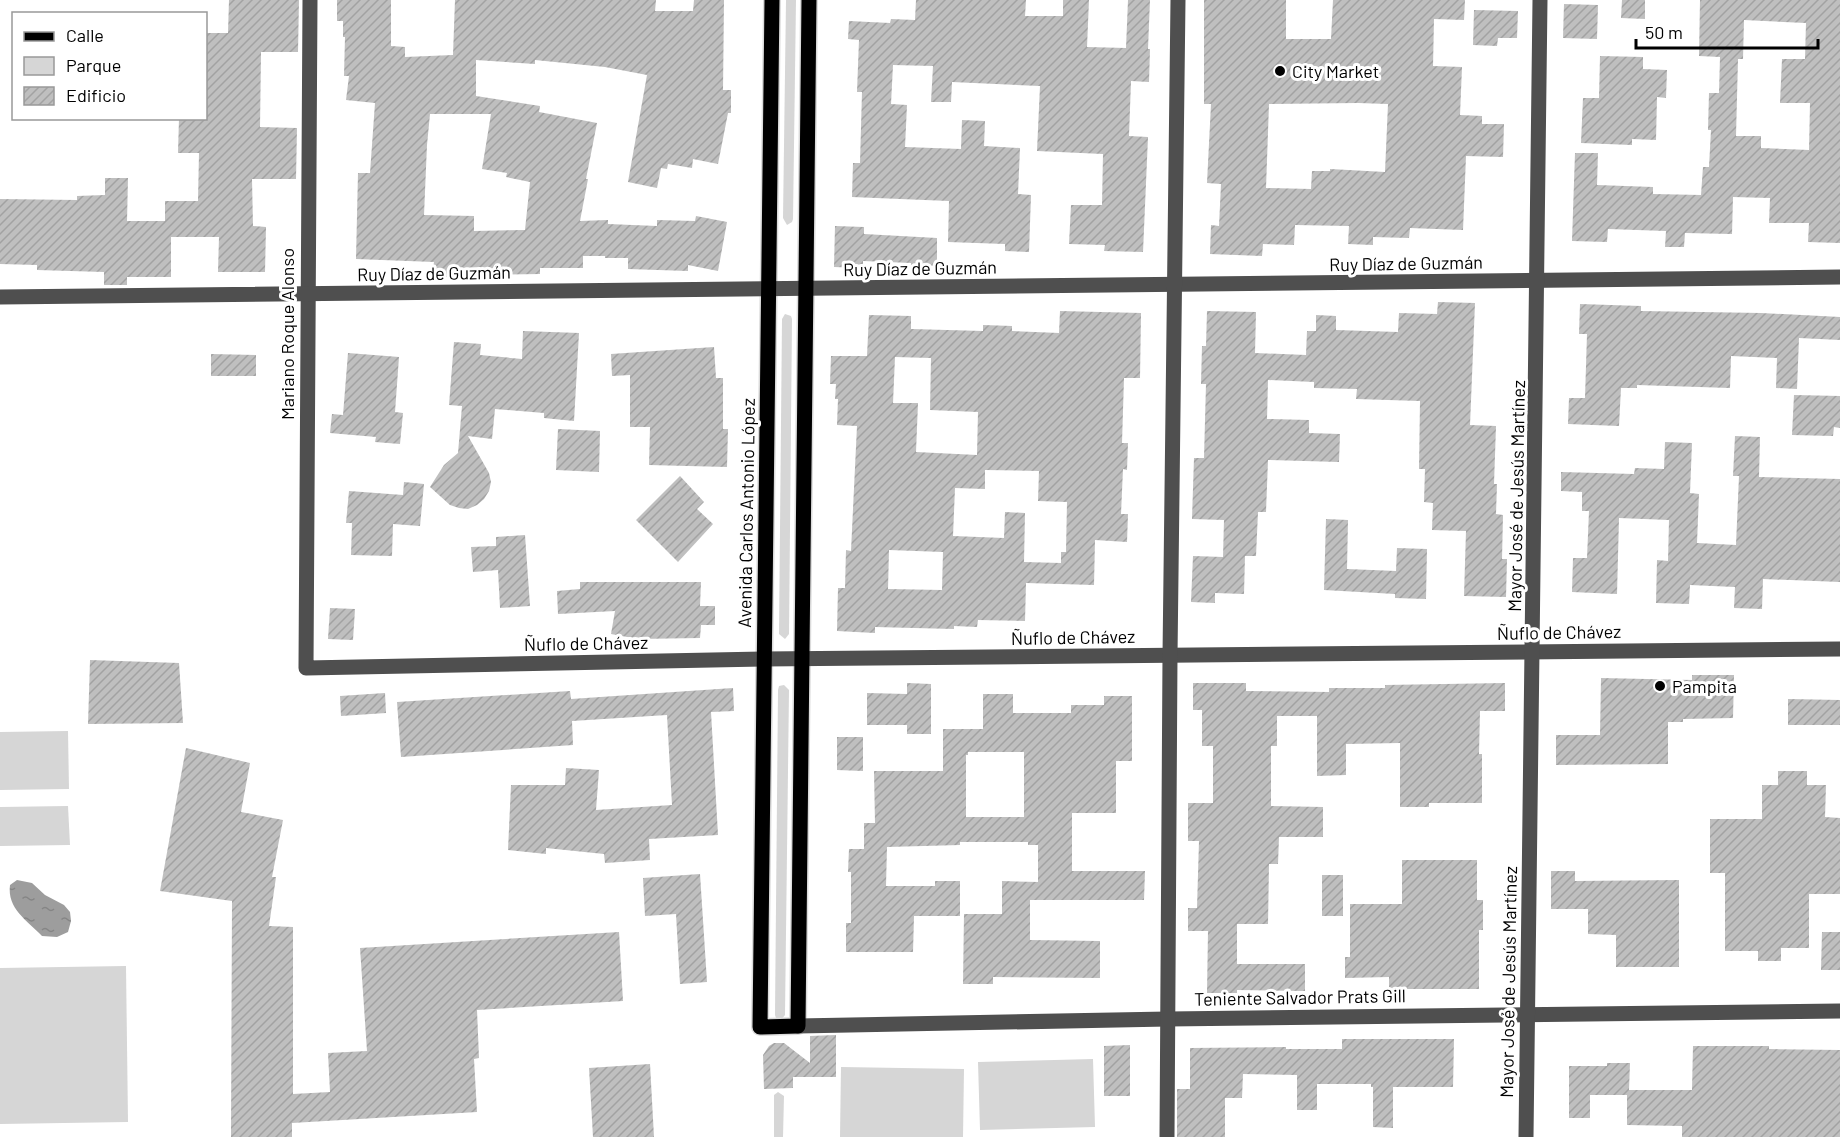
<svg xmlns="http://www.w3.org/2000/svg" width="1840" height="1137" font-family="Barlow,sans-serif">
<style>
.green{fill:#d6d6d6}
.water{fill:url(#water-ripples)}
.building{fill:url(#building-hatch);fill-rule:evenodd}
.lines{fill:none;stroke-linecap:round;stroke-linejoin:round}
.major-casing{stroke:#dbdbdb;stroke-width:18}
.minor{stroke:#4f4f4f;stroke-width:15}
.major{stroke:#000;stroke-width:15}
.poi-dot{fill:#000;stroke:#fff;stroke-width:2}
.labels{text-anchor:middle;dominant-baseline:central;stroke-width:6;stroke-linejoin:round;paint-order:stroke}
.poi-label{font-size:18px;fill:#000;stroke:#fff;text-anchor:start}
.street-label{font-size:18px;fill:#000;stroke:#fff}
</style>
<defs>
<pattern id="water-ripples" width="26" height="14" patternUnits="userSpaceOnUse" patternTransform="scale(1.5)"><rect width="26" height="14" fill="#9d9d9d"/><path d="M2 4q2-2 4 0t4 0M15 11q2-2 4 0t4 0" fill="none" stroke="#858585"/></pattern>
<pattern id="building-hatch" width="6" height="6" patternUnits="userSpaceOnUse" patternTransform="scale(1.5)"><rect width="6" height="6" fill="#bfbfbf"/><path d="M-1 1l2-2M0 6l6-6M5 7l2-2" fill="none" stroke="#a2a2a2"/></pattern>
</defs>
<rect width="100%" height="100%" fill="#fff"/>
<g class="green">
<path d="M786 0H796L793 219 792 222 787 225 783 218Z"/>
<path d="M785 314 791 316 792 319 789 634 785 639 779 634 782 319Z"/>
<path d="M784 685 789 690 785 1015 781 1020 776 1018 775 1015 778 690 779 686Z"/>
<path d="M68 731 69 789 0 790V732Z"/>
<path d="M68 806 70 845 0 846V807Z"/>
<path d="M126 966 128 1122 0 1124V968Z"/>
<path d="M1093 1059 1095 1127 980 1130 978 1062Z"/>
<path d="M841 1067 964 1069 963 1137H840Z"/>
<path d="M778 1092 784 1096 783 1137H774V1095Z"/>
</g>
<path class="water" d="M17 880 32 883 45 895 64 905 70 912 71 921 68 932 57 937 42 936C27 920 7 909 10 885Z"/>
<g class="building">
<path d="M229 0H299L298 52H261L260 127 297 128 296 179H252L253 226 266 227 265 272H218L219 237H171V277H127V285H104V272L37 270V265L0 264V199L77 200V196L105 195V178H128L127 221H165V201H198L199 153H178L179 118H206V33H228Z"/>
<path d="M337 0H391V46L405 47V57L453 55 455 0H656L655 11H693L694 0H724L723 90H731V113H728L718 164 693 159 692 168 668 164 667 169 661 168 657 188 628 182 647 75 605 67 535 60V64L476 60V96L540 106 539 112 597 123 586 179H588L580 221 608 220V224L657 226V220L695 221 696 216 727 222 718 271 688 265V271L628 269V258H605V256H583V268H540V274L459 275V278L432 276 434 262 356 259 358 173H370L375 103 346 100 349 76H344L345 37H343V21H337ZM430 114H491L482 169 507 173 506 177 530 182 525 230 474 231V216L424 215 427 145Z"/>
<path d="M916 0H1026L1025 16H1063V0H1089L1087 47 1126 48 1128 0H1150L1148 49H1150L1149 82 1131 81 1129 136 1148 137 1143 252 1104 251 1105 245 1069 244 1071 205H1102L1103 154 1037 151 1040 86 952 82 951 102H931L933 66 893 65 891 104 907 105 905 147 961 149 962 120 985 121 984 146 1020 148 1018 194 1031 195 1029 252 1005 251V244L948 242 949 201 852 197 853 163H860L862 92H857L859 40 848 39 849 21 890 23 891 19 915 20Z"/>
<path d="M1204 0H1286V39H1331L1333 0H1465L1464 20 1434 19 1433 66 1462 67 1460 115 1482 116V124H1504L1503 157 1466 156 1463 230 1410 228 1409 238 1373 237V245L1348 244 1349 226 1295 225 1294 245 1263 244 1262 256 1210 254 1211 225 1219 226 1221 184 1207 183 1211 104H1204ZM1358 103 1388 104 1385 172 1330 169V171H1312L1311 189 1266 188 1269 104Z"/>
<path d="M1622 0H1645V19L1621 18Z"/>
<path d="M1700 0H1840V243L1808 242 1809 223H1769L1770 198 1733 197 1732 234 1685 233 1684 247H1665L1666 231 1608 229 1607 242 1572 241 1575 153H1598L1597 185 1653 187V194L1701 195 1703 167H1709L1711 130H1708L1709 93H1719L1720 57 1699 56ZM1744 20 1806 23 1805 59H1782L1780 103H1810L1809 150 1761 148V136H1736L1738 59H1743Z"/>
<path d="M1564 4 1598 5 1597 39 1563 38Z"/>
<path d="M1474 10 1518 11 1517 38H1498L1497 46 1473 45Z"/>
<path d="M1600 56 1643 57V69L1667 70 1666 98 1657 97 1656 140 1632 139V145L1581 143 1583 98H1599Z"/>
<path d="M835 226 864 227V234L937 238V266L911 265V263L863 261V268L834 267Z"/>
<path d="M1438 302 1475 303 1470 425 1496 426 1494 484H1497L1496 514 1503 515 1502 559H1507L1506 597 1464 596 1466 531 1432 530 1433 503 1424 502 1425 469H1419L1420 401 1356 399 1357 389 1314 388V382L1268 380 1267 419 1309 420V433L1340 434 1339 462 1268 460 1266 512H1258L1256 556H1245L1244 594 1215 593V603L1191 602 1193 556 1223 557 1224 520 1192 519 1194 458H1204L1206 384H1201L1202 346H1206L1207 311 1256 312 1255 353 1306 355 1307 331H1316V315L1336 316V330L1398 332 1399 313 1437 314Z"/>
<path d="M1580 304 1641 306V311L1761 313 1840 317V340L1799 338 1797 389 1776 388 1777 358 1731 356 1730 388 1637 385V388H1621L1619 426 1568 424 1569 398H1585L1587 334H1579Z"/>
<path d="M1060 311 1141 313 1140 378H1124L1122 443H1128L1127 470 1123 469 1121 514H1128L1127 542 1095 540 1094 585 1026 583 1025 621 978 620 977 627 954 626V629L875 627V633L837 631 838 588H845L846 550 851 551 857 426 837 425 838 399H835L836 384H830L831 356H867L869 315 911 316V329L983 331V325L1012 326V331L1059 333ZM895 357 931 358 930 410 978 412 977 455 916 452 918 403H893ZM985 470 1039 471 1038 501 1067 502 1066 552H1061V563L1024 562 1025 513 1005 512 1004 538 953 536 955 488 985 489ZM889 550 943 552 942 590 888 589Z"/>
<path d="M523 331 579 333 574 421 544 418V413L495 409 492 439 468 436 489 473 491 482 489 491 484 499 477 505 468 509 459 508 450 505 430 487 444 465 458 453 462 406 449 405 454 342 481 344 480 355 522 359Z"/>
<path d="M714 347 716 378H723V429H728L727 467 649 465 650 427H630V375L612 376 611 354Z"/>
<path d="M348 353 399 357 395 412 403 413 400 444 375 442 376 437 330 433 332 414 343 415Z"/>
<path d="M211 354 256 355V376H211Z"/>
<path d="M1794 395 1840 396V428L1834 427 1833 436 1792 435Z"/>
<path d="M558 429 600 431 599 472 556 470Z"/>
<path d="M1735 436 1760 437 1759 477 1840 479V582L1763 579 1762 609 1734 608 1735 587 1690 585 1689 604 1656 603 1657 560 1668 561 1669 520 1619 518 1617 594 1572 592 1573 558H1587L1589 511H1582V492L1561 491V472L1634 474 1635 468 1664 469 1665 442 1692 443 1690 493 1699 494 1697 543 1736 545 1739 476H1733Z"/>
<path d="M680 476 704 502 697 509 713 524 678 562 636 520Z"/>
<path d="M404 482 424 484 420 526 393 524 392 556 351 555 352 523H346L349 491 403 495Z"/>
<path d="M1326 519 1348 520 1347 569 1396 571 1397 548 1427 549 1426 599 1395 598V594L1324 590Z"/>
<path d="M525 535 530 606 500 608 498 570 473 572 471 547 496 546V537Z"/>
<path d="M580 582H701L700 606H715V625H701L700 638 638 639 611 634 615 611 558 614 557 591 580 589Z"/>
<path d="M330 608 355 609 353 640 328 639Z"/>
<path d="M90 660 179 663 183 723 88 724Z"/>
<path d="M1692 675H1734L1733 718 1683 719V722H1668V764L1556 765V735H1600L1601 678 1692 680Z"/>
<path d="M907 683 931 684V734H907V725H867V693L907 694Z"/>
<path d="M1193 683H1246V691L1329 692V688H1385V685L1505 683V711H1480L1479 754H1482V803H1429V807H1400V743L1346 744V775L1317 776V716H1277V746H1271V806L1323 807V837H1279L1278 864H1269L1268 924H1237V964H1305V991L1237 990V993H1207L1208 931H1188V908H1197L1199 841H1188V803H1213V746H1202V710H1193Z"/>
<path d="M733 688 734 711 711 712 718 835 649 839 650 860 605 863 604 854 546 848V854L508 850 511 785H565L566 768 599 770 596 810 672 805 667 715 572 721 573 745 401 757 397 702 570 691 571 699Z"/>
<path d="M385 693 386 713 341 716 340 696Z"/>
<path d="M983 694H1013V713H1071V705H1104V696H1132V761H1116V813H1072V871H1145L1144 900H1030V940L1100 941V978L993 977V984H963L964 914H1002V881L1038 882V845H1028V842H960V845L887 847 886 886H935V881H960V916H914L913 952H846V923H851V872H848L849 849H864V823H875L874 771H943V729H983ZM968 752H1024V817H966V755H968Z"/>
<path d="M1788 699 1840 700V725H1788Z"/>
<path d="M837 737H863V771L837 770Z"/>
<path d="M186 748 250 763 241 812 283 820 272 877H276L269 926 293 927V1094L330 1092 328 1053 367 1051 360 948 619 932 623 1001 477 1010 479 1058 474 1059 477 1112 292 1123V1137H231L232 901 160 891Z"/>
<path d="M1778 771H1807V785H1826L1825 817 1840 818V894H1809V948H1781V961H1758V951H1725V873H1710V819H1762V785H1778Z"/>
<path d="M1402 860H1477V900H1483V930H1479V989H1389V977L1345 978V957H1350V904H1402Z"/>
<path d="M1551 871H1575V881L1679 880V967H1616V935L1588 934V909H1551Z"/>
<path d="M700 874 707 982 680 984 676 914 645 916 643 878Z"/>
<rect x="1322" y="875" width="21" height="41"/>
<path d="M1822 932H1840V970H1821Z"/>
<path d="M836 1035V1077H793V1088L764 1089 763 1055 769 1046 774 1043H784L810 1063V1036Z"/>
<path d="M1342 1039H1454L1453 1087H1393V1128L1373 1127V1087H1371V1084H1317V1110H1297V1075L1243 1074 1242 1098H1225V1137H1177V1089H1190V1048L1286 1047V1049H1342Z"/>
<path d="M1130 1045V1096H1104V1046Z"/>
<path d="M1693 1046H1769V1049L1840 1050V1137H1682V1126L1627 1125V1095H1590V1118H1569V1066H1607V1063H1630L1629 1090H1692Z"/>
<path d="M650 1064 654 1137H593L589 1068Z"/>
</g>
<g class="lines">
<defs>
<path id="major" d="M772 0 760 1027 798 1026 809 0"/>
</defs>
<use href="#major" class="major-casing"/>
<g class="minor">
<path d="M310 0 306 668 763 659 1840 649"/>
<path d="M0 297 1840 277"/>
<path d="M798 1026 1168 1019 1840 1011"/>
<path d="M1167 1137 1170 656 1178 0"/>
<path d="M1526 1137 1540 0"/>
</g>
<use href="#major" class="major"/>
</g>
<g class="poi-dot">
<circle cx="1280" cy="71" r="6"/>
<circle cx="1660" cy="686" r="6"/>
</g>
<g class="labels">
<g class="poi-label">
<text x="1292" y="71">City Market</text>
<text x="1672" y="686">Pampita</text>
</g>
<g class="street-label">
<text transform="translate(1406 263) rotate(-1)">Ruy Díaz de Guzmán</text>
<text transform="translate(920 268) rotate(-1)">Ruy Díaz de Guzmán</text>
<text transform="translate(434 273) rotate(-1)">Ruy Díaz de Guzmán</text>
<text transform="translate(287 334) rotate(-90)">Mariano Roque Alonso</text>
<text transform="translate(1516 496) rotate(-89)">Mayor José de Jesús Martínez</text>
<text transform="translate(746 513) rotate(-89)">Avenida Carlos Antonio López</text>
<text transform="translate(1559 632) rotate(-1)">Ñuflo de Chávez</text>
<text transform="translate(1073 637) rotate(-1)">Ñuflo de Chávez</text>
<text transform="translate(586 643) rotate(-1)">Ñuflo de Chávez</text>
<text transform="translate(1508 982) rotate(-89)">Mayor José de Jesús Martínez</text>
<text transform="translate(1300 997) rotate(-1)">Teniente Salvador Prats Gill</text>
</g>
</g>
<rect x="12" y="12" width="195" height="108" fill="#ffffff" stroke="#999999" stroke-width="1.5"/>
<rect x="24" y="32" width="30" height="9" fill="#000000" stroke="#999999" stroke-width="1.5"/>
<text x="66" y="42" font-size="18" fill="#000000">Calle</text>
<rect x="24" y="57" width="30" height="18" fill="#d6d6d6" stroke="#999999" stroke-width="1.5"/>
<text x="66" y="72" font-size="18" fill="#000000">Parque</text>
<rect x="24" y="87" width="30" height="18" fill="url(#building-hatch)" stroke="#999999" stroke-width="1.5"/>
<text x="66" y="102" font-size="18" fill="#000000">Edificio</text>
<path d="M1636 39v9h182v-9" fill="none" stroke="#000000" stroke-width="3"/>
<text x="1645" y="39" font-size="18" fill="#000000" stroke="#ffffff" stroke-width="4.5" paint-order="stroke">50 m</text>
</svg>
